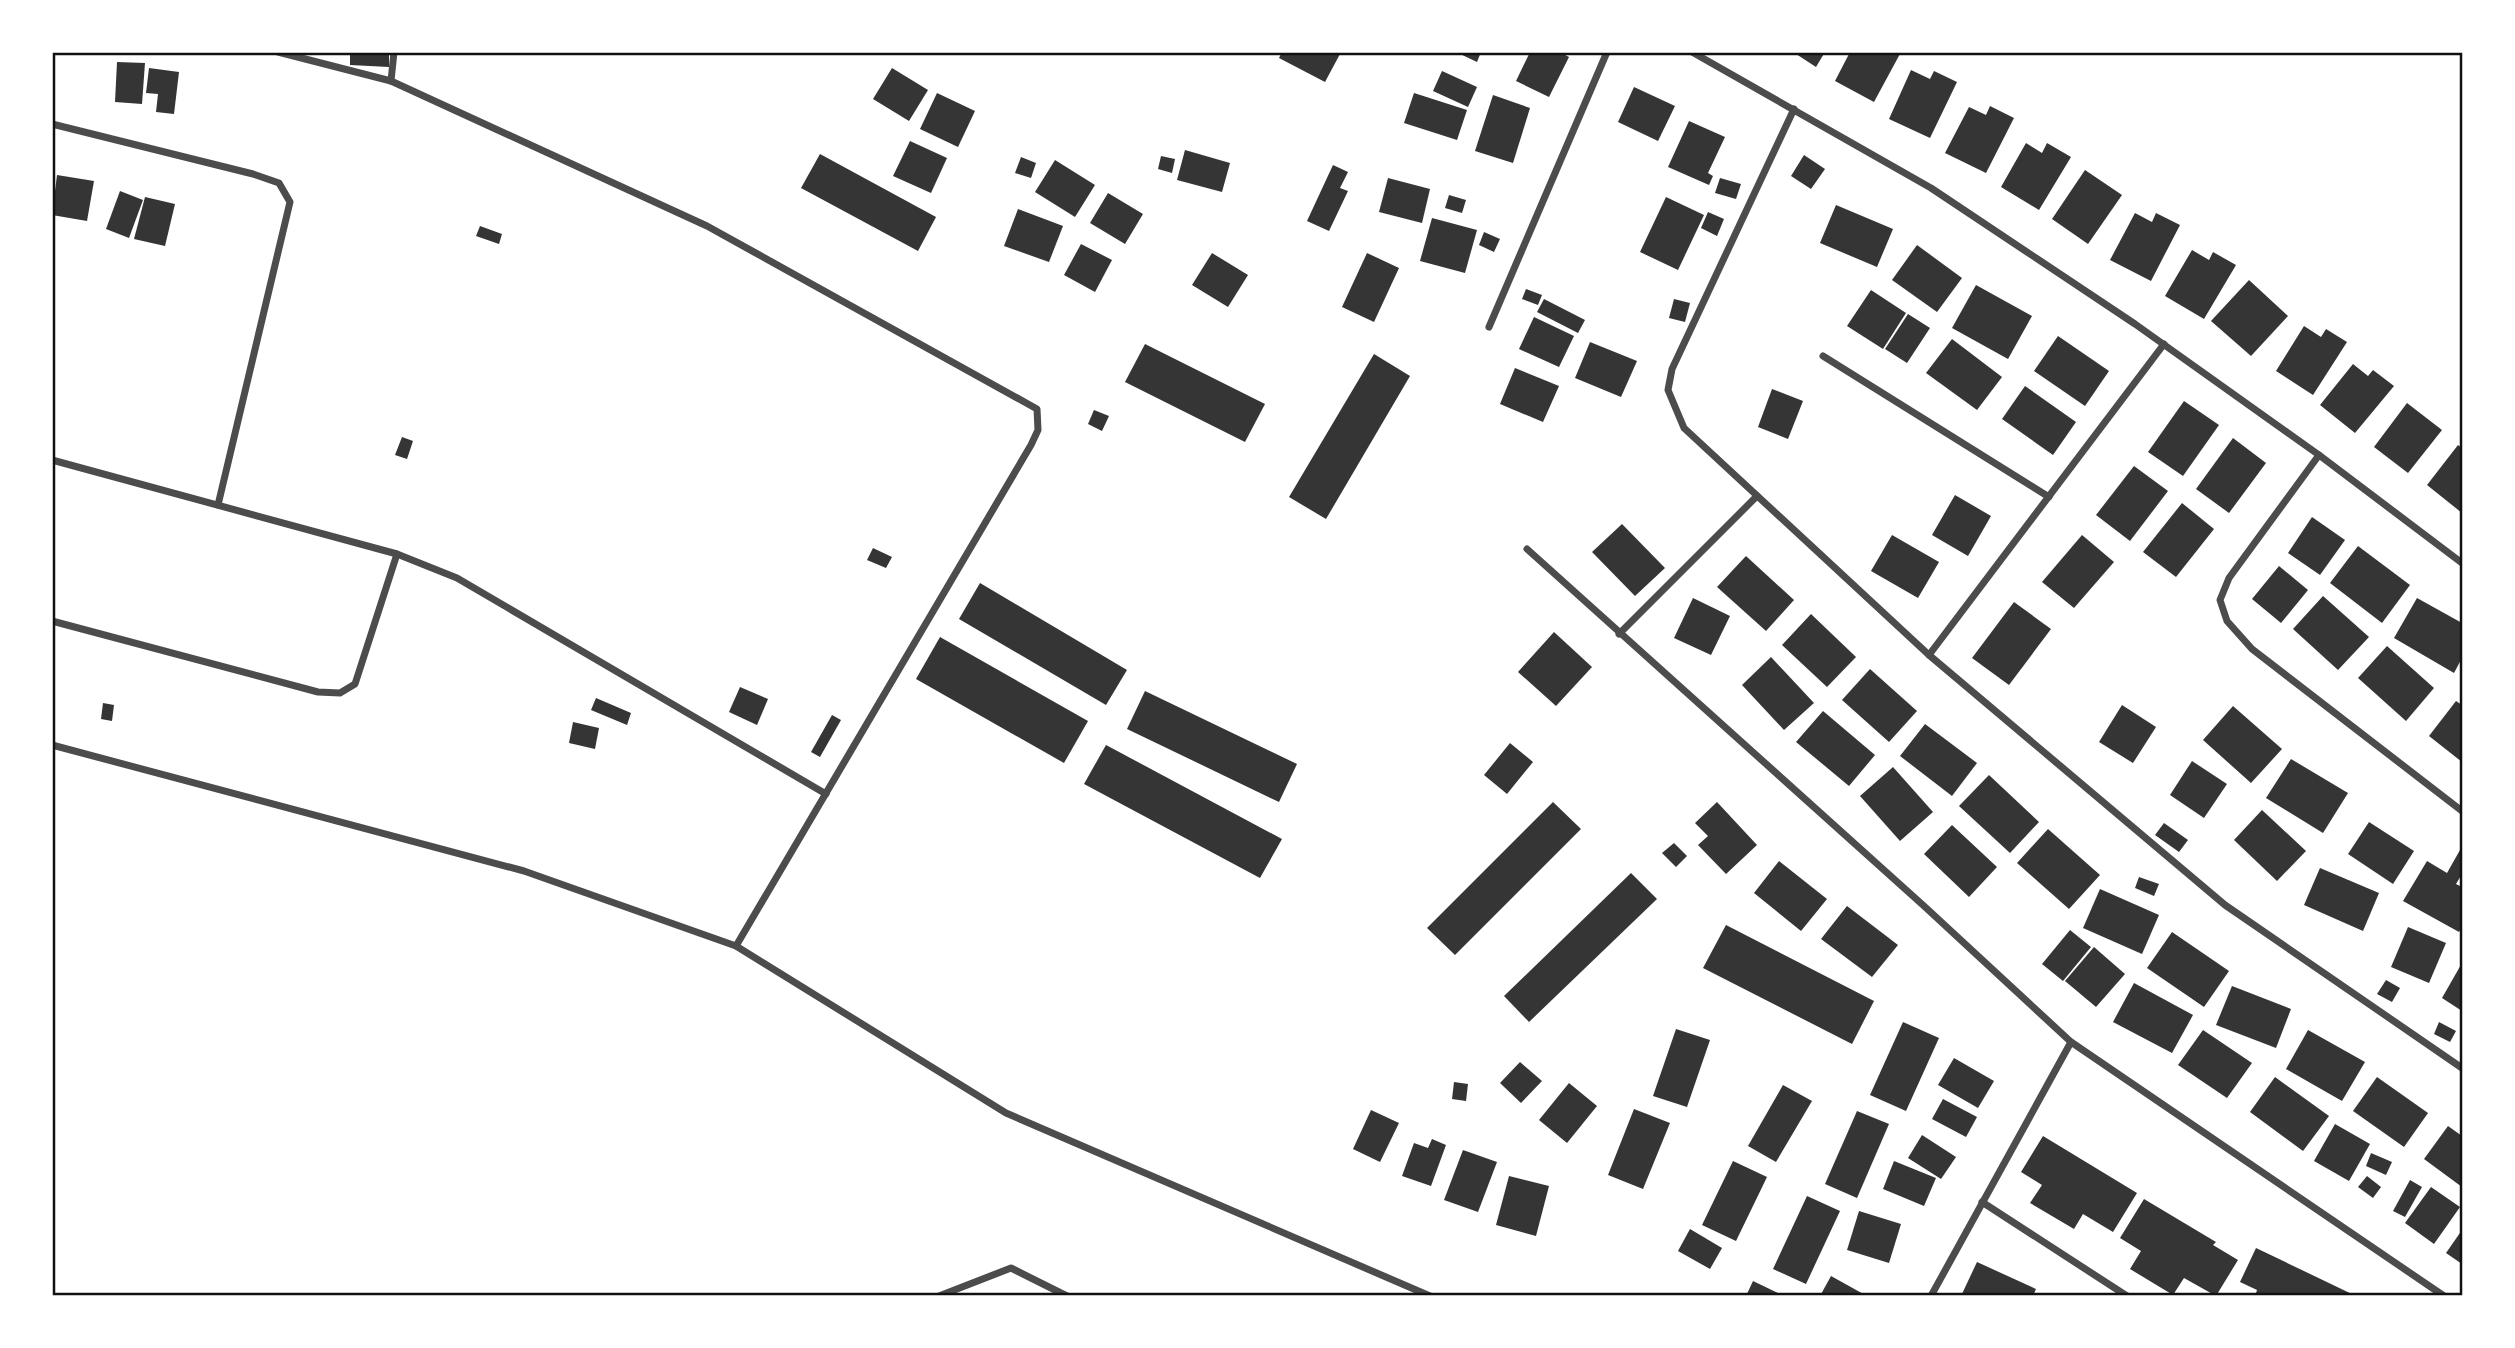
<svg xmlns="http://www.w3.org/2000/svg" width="2515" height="1348" font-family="'Open Sans',sans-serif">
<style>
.building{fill:#353535}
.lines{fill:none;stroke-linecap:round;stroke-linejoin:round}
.minor{stroke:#4c4c4c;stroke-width:7}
.neatline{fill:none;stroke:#111;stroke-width:2.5}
</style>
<rect width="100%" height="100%" fill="#fff"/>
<g class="building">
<path d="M350 52H389V67L350 65Z"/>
<path d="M1282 52H1338L1340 54 1325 82 1279 58Z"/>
<path d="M1456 52H1481L1477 62Z"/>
<path d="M1530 52H1560L1569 57 1549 97 1516 81Z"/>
<path d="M1793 52H1825L1816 67Z"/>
<path d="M1850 52H1901L1874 102 1835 81Z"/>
<path d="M117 62 145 63 142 104 115 102Z"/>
<path d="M149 68 179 72 174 114 156 112 158 94 146 93Z"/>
<path d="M892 68 928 90 909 121 873 99Z"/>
<path d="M1911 70 1930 79 1934 71 1957 82 1930 138 1889 119Z"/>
<path d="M1442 71 1477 87 1468 107 1433 91Z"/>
<path d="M1634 87 1675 106 1658 141 1618 122Z"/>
<path d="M937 93 975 111 958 147 920 129Z"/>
<path d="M1414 93 1467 110 1457 140 1404 123Z"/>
<path d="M1493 95 1530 108 1513 163 1475 151Z"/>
<path d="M1990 106 2014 118 1986 173 1945 153 1969 107 1986 115Z"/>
<path d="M1689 121 1725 137 1708 173 1713 176 1709 185 1668 167Z"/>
<path d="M910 141 947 158 931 193 893 176Z"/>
<path d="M2026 143 2042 153 2047 143 2071 157 2039 210 2001 187Z"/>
<path d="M1185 150 1230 163 1222 192 1177 180Z"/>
<path d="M820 154 936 217 918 251 801 188Z"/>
<path d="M1804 155 1825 169 1811 189 1791 176Z"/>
<path d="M1161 156 1175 159 1172 173 1158 169Z"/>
<path d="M1021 157 1036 163 1031 178 1015 173Z"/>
<path d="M1055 160 1095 185 1075 217 1035 192Z"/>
<path d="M1333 165 1348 172 1340 188 1348 191 1329 231 1307 221Z"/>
<path d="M2085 170 2122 195 2088 244 2052 219Z"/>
<path d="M57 175 94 181 87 221 52 215Z"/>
<path d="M1388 178 1430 189 1422 223 1379 212Z"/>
<path d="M1720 178 1741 184 1736 199 1715 193Z"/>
<path d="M120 191 143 200 129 238 106 229Z"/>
<path d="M1108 193 1143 214 1125 244 1090 223Z"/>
<path d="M1449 195 1466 200 1462 213 1445 208Z"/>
<path d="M145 197 175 204 165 246 134 239Z"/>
<path d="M1666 197 1704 215 1678 270 1640 252Z"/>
<path d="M1836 205 1893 229 1877 267 1820 243Z"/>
<path d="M1018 209 1063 226 1049 262 1004 246Z"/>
<path d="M1708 212 1724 219 1717 236 1701 228Z"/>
<path d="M2135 213 2152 222 2156 213 2180 225 2151 281 2110 260Z"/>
<path d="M1432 218 1477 230 1465 273 1420 261Z"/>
<path d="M480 226 502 234 499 244 476 236Z"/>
<path d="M1484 232 1500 239 1494 252 1479 245Z"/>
<path d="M1081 244 1112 260 1095 292 1064 275Z"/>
<path d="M1917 245 1962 278 1937 312 1892 280Z"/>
<path d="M2192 250 2209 260 2213 252 2236 265 2204 319 2165 296Z"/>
<path d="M1212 253 1248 275 1228 307 1192 285Z"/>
<path d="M1367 253 1399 268 1374 322 1342 307Z"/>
<path d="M2249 280 2288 316 2251 356 2211 321Z"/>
<path d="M1976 285 2032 316 2008 359 1952 328Z"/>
<path d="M1526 289 1542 295 1538 305 1522 299Z"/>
<path d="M1871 290 1906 313 1883 349 1847 326Z"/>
<path d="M1544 299 1585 320 1578 333 1537 312Z"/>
<path d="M1674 299 1690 303 1685 322 1669 318Z"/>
<path d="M1908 314 1930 328 1907 363 1885 349Z"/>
<path d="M1534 317 1574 336 1559 367 1519 349Z"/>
<path d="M2304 326 2321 337 2326 329 2347 342 2313 395 2276 371Z"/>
<path d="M2058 336 2109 371 2085 406 2034 371Z"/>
<path d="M1952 339 2002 377 1977 410 1926 373Z"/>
<path d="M1590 342 1637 361 1621 397 1575 378Z"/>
<path d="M1145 344 1265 404 1245 442 1125 382Z"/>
<path d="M1374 354 1410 376 1326 519 1289 497Z"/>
<path d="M2353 364 2368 376 2373 370 2394 386 2355 433 2320 405Z"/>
<path d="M1515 368 1559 386 1543 422 1500 404Z"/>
<path d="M2025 386 2076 422 2053 455 2002 419Z"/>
<path d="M1772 389 1803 401 1788 439 1758 427Z"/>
<path d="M2184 401 2219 425 2183 476 2148 452Z"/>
<path d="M2407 403 2442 430 2408 473 2374 447Z"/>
<path d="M1094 410 1109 416 1102 431 1088 424Z"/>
<path d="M402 437 413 441 407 459 395 455Z"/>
<path d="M2233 438 2266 463 2229 513 2196 489Z"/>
<path d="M2458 445 2462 448V513L2427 485Z"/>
<path d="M2134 466 2168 491 2130 541 2096 515Z"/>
<path d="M1955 495 1991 516 1968 556 1932 535Z"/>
<path d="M2182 503 2214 529 2176 577 2143 552Z"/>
<path d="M2312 517 2345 540 2320 575 2288 553Z"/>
<path d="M1622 524 1665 568 1635 596 1592 552Z"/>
<path d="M1892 535 1939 562 1918 598 1871 571Z"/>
<path d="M2082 535 2114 562 2074 608 2042 582Z"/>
<path d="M2358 546 2410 585 2382 623 2330 583Z"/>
<path d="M873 548 892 557 886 568 867 560Z"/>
<path d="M1746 556 1794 600 1766 631 1717 587Z"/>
<path d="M2279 566 2308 590 2281 623 2252 599Z"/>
<path d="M980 583 1127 670 1106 705 959 619Z"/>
<path d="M2323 596 2369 637 2338 670 2293 629Z"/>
<path d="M1693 598 1730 616 1711 655 1674 638Z"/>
<path d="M2417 598 2462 623V658L2454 673 2394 638Z"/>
<path d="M2014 602 2051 629 2009 685 1972 658Z"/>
<path d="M1811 614 1856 657 1827 687 1782 645Z"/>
<path d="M1554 632 1592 667 1556 706 1518 672Z"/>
<path d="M940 637 1088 721 1064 763 916 679Z"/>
<path d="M2387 646 2434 688 2406 721 2358 678Z"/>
<path d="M1771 657 1814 703 1784 730 1742 685Z"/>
<path d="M1870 669 1917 711 1889 742 1842 700Z"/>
<path d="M740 687 768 699 757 725 729 712Z"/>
<path d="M1145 691 1297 764 1279 802 1127 729Z"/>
<path d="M596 698 631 713 627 725 591 710Z"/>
<path d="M2456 701 2462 705V762L2429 736Z"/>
<path d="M103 703 114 705 112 721 101 719Z"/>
<path d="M2122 705 2156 727 2133 763 2099 742Z"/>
<path d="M2233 706 2282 749 2251 783 2203 740Z"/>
<path d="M1823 711 1875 755 1849 786 1796 742Z"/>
<path d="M832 715 841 720 820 757 811 752Z"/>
<path d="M573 722 599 728 595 749 569 743Z"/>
<path d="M1925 724 1977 763 1952 796 1900 756Z"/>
<path d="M1510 743 1533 762 1507 794 1484 775Z"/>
<path d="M1106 745 1282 839 1260 878 1084 784Z"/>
<path d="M2291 759 2348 793 2323 833 2266 798Z"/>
<path d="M2192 761 2227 784 2204 818 2170 795Z"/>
<path d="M1893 767 1933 812 1900 841 1860 796Z"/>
<path d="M1989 775 2039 822 2010 853 1959 806Z"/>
<path d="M1553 802 1581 829 1455 955 1427 928Z"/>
<path d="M1717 802 1757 845 1726 874 1698 845 1708 836 1695 823Z"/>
<path d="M2262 810 2306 851 2277 881 2234 840Z"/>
<path d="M2369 822 2414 851 2393 884 2348 854Z"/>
<path d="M2164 823 2188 840 2179 852 2155 835Z"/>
<path d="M1952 825 1997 867 1969 897 1924 854Z"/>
<path d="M2048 829 2100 875 2069 909 2017 863Z"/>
<path d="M1674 843 1687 856 1676 867 1662 853Z"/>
<path d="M2460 850 2462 852V874L2456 884 2462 887V926L2459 932 2403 901 2427 861 2447 873Z"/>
<path d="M1779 861 1827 899 1801 931 1754 893Z"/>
<path d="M2320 868 2379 893 2363 931 2304 905Z"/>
<path d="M1631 873 1657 899 1529 1022 1504 996Z"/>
<path d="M2139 877 2159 884 2154 896 2135 888Z"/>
<path d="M2100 889 2159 915 2142 954 2083 928Z"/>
<path d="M1847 906 1898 945 1872 977 1821 939Z"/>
<path d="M1726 925 1874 1001 1852 1044 1703 968Z"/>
<path d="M2408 927 2446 943 2429 983 2391 967Z"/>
<path d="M2070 930 2091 947 2063 981 2042 964Z"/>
<path d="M2172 932 2229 971 2204 1007 2147 968Z"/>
<path d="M2094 947 2125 974 2096 1007 2065 981Z"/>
<path d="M2462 963V1011L2442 998Z"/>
<path d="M2386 980 2400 988 2392 1002 2377 994Z"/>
<path d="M2134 983 2193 1015 2172 1053 2113 1022Z"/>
<path d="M2232 986 2291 1009 2276 1048 2216 1025Z"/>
<path d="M1903 1022 1939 1038 1906 1111 1870 1095Z"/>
<path d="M2439 1022 2456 1031 2450 1042 2434 1034Z"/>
<path d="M1676 1029 1710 1040 1687 1107 1653 1096Z"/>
<path d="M2203 1030 2252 1063 2227 1098 2178 1065Z"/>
<path d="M2308 1030 2365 1062 2342 1101 2286 1069Z"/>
<path d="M1954 1058 1994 1081 1978 1108 1938 1085Z"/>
<path d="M1520 1062 1542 1081 1521 1103 1500 1083Z"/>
<path d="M2275 1077 2329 1116 2303 1151 2250 1112Z"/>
<path d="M2377 1077 2428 1113 2404 1147 2353 1111Z"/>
<path d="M1454 1082 1468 1084 1466 1101 1452 1099Z"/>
<path d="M1569 1083 1597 1106 1567 1143 1539 1120Z"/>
<path d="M1783 1085 1812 1101 1776 1162 1748 1146Z"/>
<path d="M1943 1099 1977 1117 1966 1137 1932 1119Z"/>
<path d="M1634 1109 1670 1123 1643 1189 1608 1175Z"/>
<path d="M1371 1110 1399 1123 1380 1162 1353 1149Z"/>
<path d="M1857 1111 1889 1124 1857 1198 1825 1184Z"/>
<path d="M2335 1124 2370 1144 2349 1181 2314 1161Z"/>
<path d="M2448 1126 2462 1136V1187L2424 1159Z"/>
<path d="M1922 1135 1956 1157 1941 1179 1908 1158Z"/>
<path d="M2043 1136 2137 1193 2113 1232 2083 1214 2074 1229 2030 1203 2042 1185 2021 1172Z"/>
<path d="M1432 1139 1446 1145 1431 1186 1402 1176 1414 1143 1428 1148Z"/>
<path d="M1463 1150 1497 1162 1478 1212 1444 1200Z"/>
<path d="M2371 1153 2392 1162 2386 1175 2366 1166Z"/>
<path d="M1733 1161 1767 1177 1736 1241 1702 1225Z"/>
<path d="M1894 1161 1936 1178 1924 1206 1883 1189Z"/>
<path d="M1509 1176 1549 1186 1536 1236 1496 1225Z"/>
<path d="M2367 1176 2381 1187 2373 1198 2358 1187Z"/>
<path d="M2410 1180 2422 1187 2405 1217 2393 1211Z"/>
<path d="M2431 1187 2460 1207 2434 1244 2405 1223Z"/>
<path d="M1807 1196 1840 1211 1806 1284 1773 1269Z"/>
<path d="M2144 1199 2216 1242 2213 1245 2238 1260 2216 1296 2184 1278 2173 1295 2130 1269 2141 1251 2120 1238Z"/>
<path d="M1859 1211 1901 1224 1889 1263 1847 1250Z"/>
<path d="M1690 1229 1722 1248 1710 1269 1678 1251Z"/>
<path d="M2462 1230V1264L2446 1253Z"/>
<path d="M2256 1248 2356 1296H2255L2257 1290 2240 1282Z"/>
<path d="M1977 1262 2036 1289 2033 1296H1961Z"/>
<path d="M1831 1276 1867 1296H1820Z"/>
<path d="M1753 1281 1784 1296H1746Z"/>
</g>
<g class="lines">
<g class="minor">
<path d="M278 52 391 81 707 226 1037 409 1038 430 1031 445 736 946"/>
<path d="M1692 52 1931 188 2135 324 2319 455 2462 563"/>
<path d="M391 81 394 52"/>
<path d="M1794 109 1672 369 1668 390 1684 428 1929 655 2225 905 2462 1068"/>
<path d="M52 124 253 174 279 183 290 202 218 505"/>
<path d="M1489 327 1607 52"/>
<path d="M1823 356 2049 497"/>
<path d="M2319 455 2229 578 2220 600 2227 621 2252 649 2462 811"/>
<path d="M52 460 397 554 457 578 826 794"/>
<path d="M1527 549 1924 906 2071 1042 2444 1296"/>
<path d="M52 621 318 692 340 693 355 684 397 554"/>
<path d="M1619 634 1757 496"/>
<path d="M1929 655 2164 344"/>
<path d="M52 745 524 871 736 946 1006 1113 1430 1296"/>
<path d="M1982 1202 2127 1296"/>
<path d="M939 1296 1011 1268 1067 1296"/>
<path d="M1931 1296 2071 1042"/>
</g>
</g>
<rect width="2515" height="1348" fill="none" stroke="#ffffff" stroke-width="108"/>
<rect x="54" y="54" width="2407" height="1240" class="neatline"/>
</svg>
